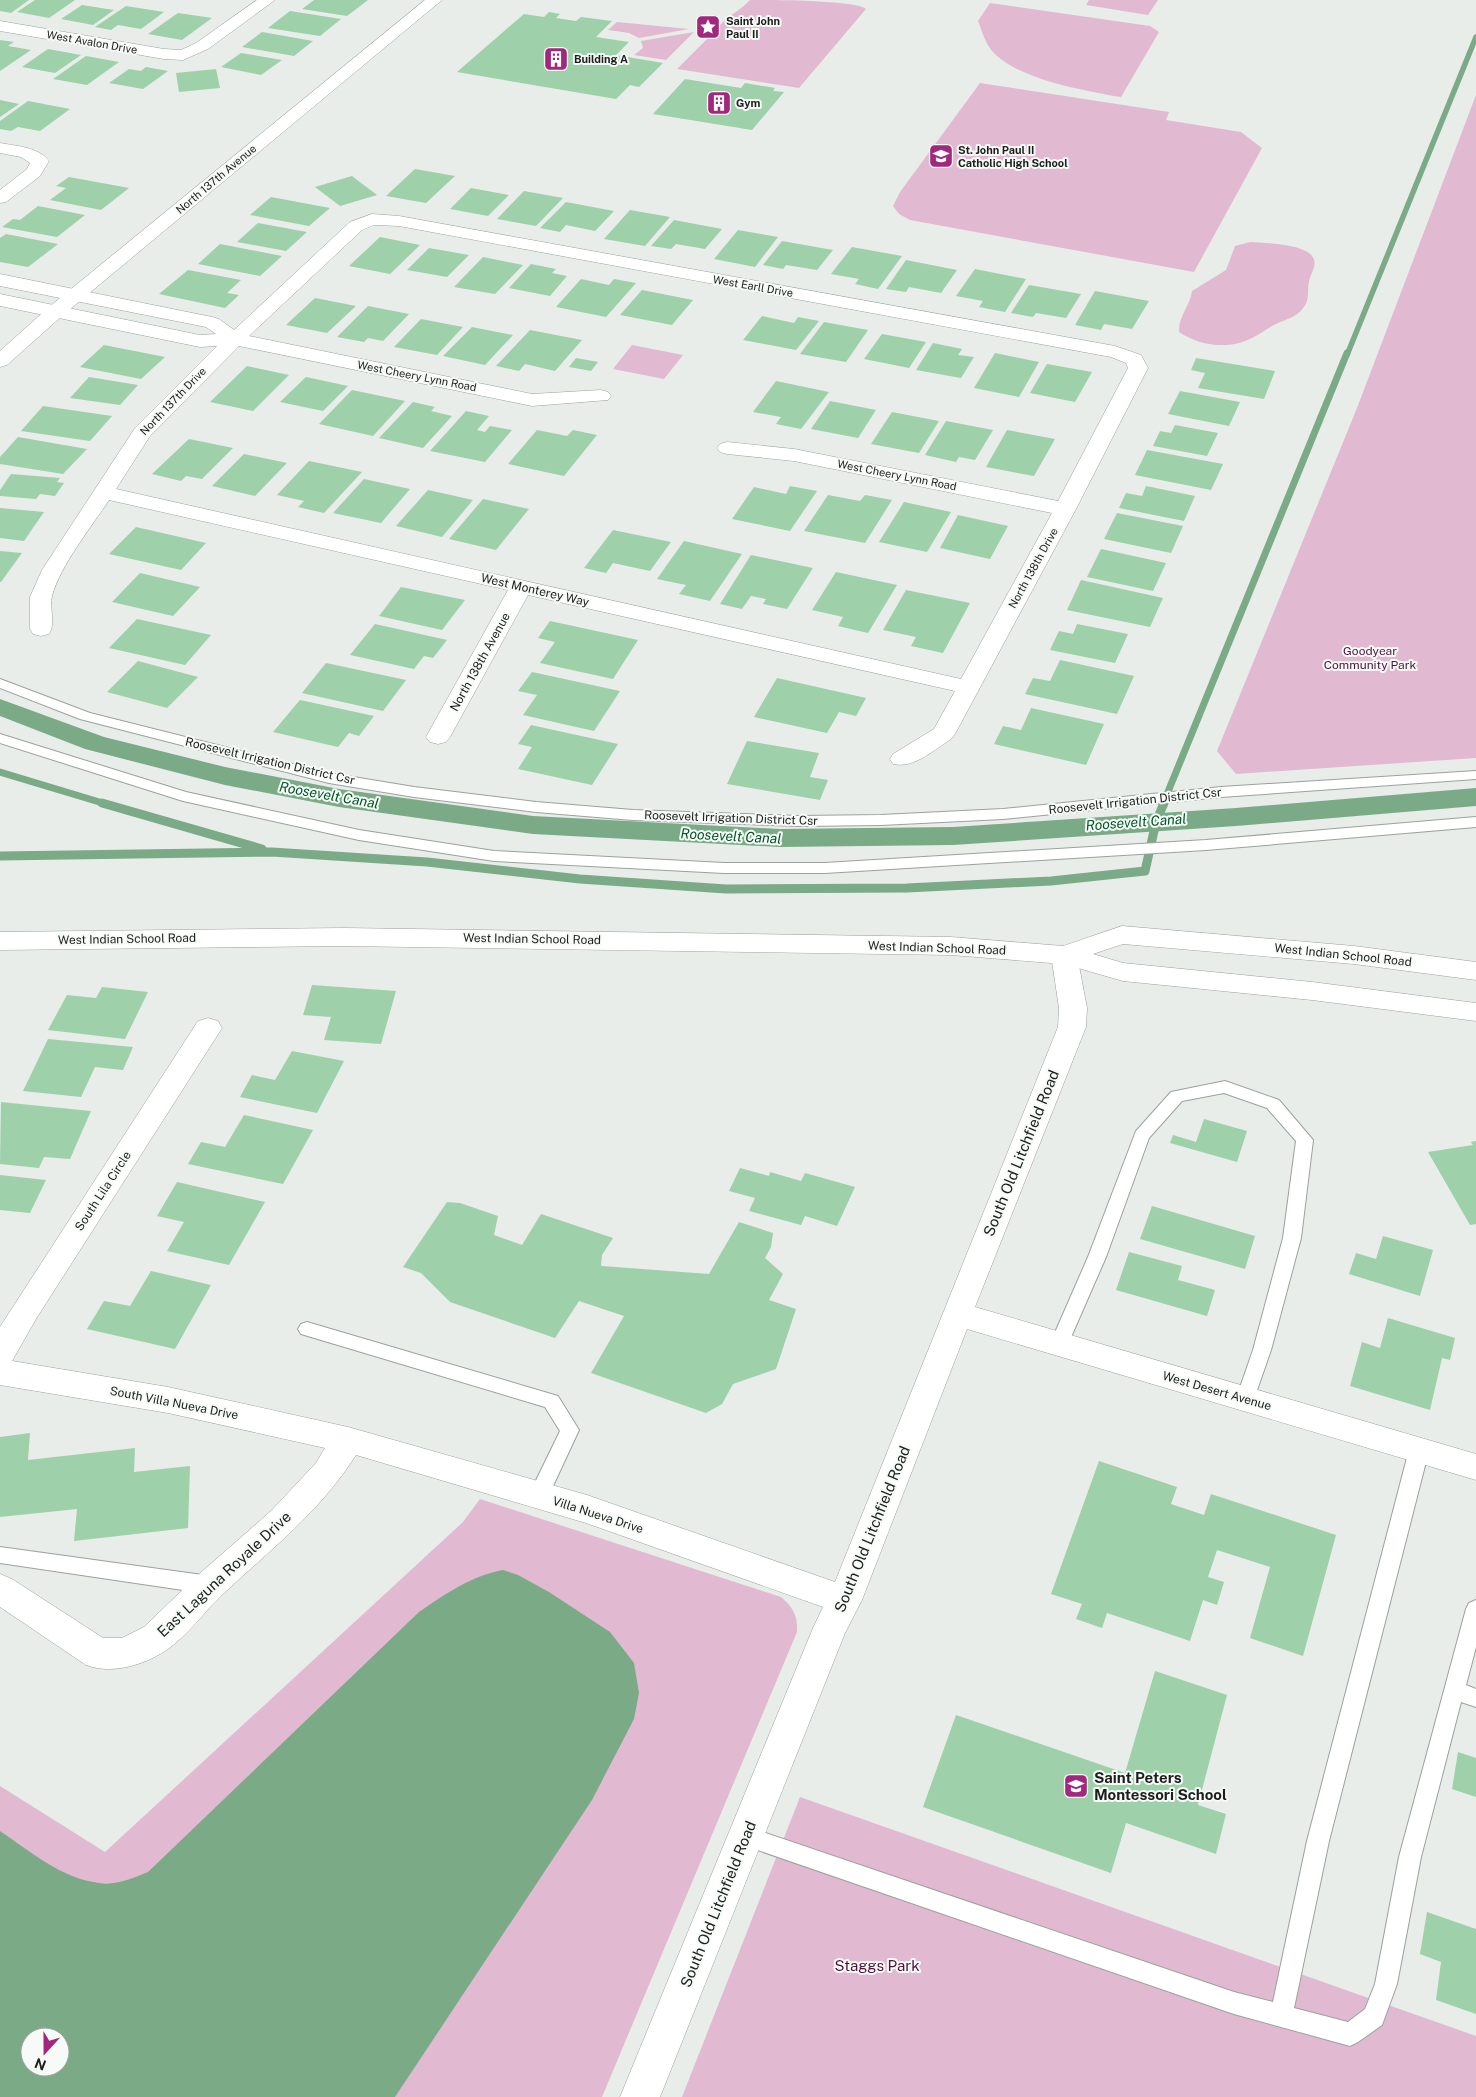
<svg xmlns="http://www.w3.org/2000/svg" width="1476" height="2097" font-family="'Public Sans',sans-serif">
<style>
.green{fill:#e1bad1;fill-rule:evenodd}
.water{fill:#7aab86;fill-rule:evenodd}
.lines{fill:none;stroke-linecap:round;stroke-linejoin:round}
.stream-far2{stroke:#7aab86;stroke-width:5.5}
.stream-far1{stroke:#7aab86;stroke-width:7}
.stream{stroke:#7aab86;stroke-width:9}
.canal{fill:#7aab86;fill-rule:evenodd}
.building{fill:#9ed0a9}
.lane-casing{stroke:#9ca19d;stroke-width:2}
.street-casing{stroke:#9ca19d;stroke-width:1}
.secondary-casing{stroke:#9ca19d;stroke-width:1}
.lane{fill:#fff;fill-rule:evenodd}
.street{fill:#fff;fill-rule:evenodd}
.secondary{fill:#fff;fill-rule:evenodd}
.labels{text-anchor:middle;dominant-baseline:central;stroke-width:4;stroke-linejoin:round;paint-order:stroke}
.far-poi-label{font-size:11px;font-weight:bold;fill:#1c1e1c;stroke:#f6fbf7;text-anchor:start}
.far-street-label{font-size:11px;fill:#1c1e1c;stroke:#f6fbf7}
.street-label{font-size:12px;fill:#1c1e1c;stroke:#f6fbf7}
.park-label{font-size:12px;fill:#50113d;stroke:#f6fbf7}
.water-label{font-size:14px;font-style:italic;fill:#005527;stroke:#f6fbf7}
.near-street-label{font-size:15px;fill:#1c1e1c;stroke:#f6fbf7}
.near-poi-label{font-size:15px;font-weight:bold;fill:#1c1e1c;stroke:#f6fbf7;text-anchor:start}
.near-park-label{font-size:15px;fill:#50113d;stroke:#f6fbf7}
</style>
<rect width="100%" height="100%" fill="#e8ede9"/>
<g class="green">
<path d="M750 0C771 0 855 0 866 9L799 88 677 69 713 33 719 30 720 25C729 15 741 10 750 0Z"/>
<path d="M1089 0H1158L1148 15 1086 5Z"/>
<path d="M990 3 1150 26 1159 32 1121 97C1086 91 1023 80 996 55 986 46 983 34 978 21Z"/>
<path d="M617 22 689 29 639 38 629 33 608 30Z"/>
<path d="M694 32 666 60 634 55 643 48 641 41Z"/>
<path d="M980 83 1169 112 1166 120 1241 132 1262 148 1194 272 910 220 899 214 893 206 900 192Z"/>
<path d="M1476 95V758L1236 774 1217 751 1357 408Z"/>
<path d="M1250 242C1265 243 1303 244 1312 256 1318 263 1312 271 1310 278 1306 288 1311 298 1304 307 1298 316 1288 319 1278 323 1269 327 1261 334 1252 338 1228 350 1200 346 1179 332 1178 317 1190 306 1192 291L1226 270 1235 246Z"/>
<path d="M632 345 683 355 664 379 613 369Z"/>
<path d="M480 1499 781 1597C793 1607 798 1616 797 1632L602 2097H0V1786L105 1852 463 1522ZM30 2037H60V2067H30Z"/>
<path d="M800 1797 1476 2036V2097H682Z"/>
</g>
<path class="water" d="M503 1570 518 1575 549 1592 610 1632 634 1663 639 1693 634 1719 592 1800 395 2097H0V1831C31 1852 61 1878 99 1883 115 1886 133 1878 148 1872L419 1612C445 1594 471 1576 503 1570ZM30 2037H60V2067H30Z"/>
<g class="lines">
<path class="stream-far2" d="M1347 355 1476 37"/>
<g class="stream-far1">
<path d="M0 772 106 804"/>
<path d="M1163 804 1347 353"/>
</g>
<g class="stream">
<path d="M102 803 262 849"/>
<path d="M0 856 272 852 427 862 580 879 726 889 907 888 1051 881 1145 871 1156 822 1164 803"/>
</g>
<path class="canal" d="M0 699 104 737 225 767 339 789 533 816 780 829 953 827 1236 808 1476 788V806L1236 826 953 845 780 847 533 834 339 807 225 785 85 749 0 716Z"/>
</g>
<g class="building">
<path d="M0 0H29L11 13 0 11Z"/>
<path d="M35 0H75L49 18 17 12Z"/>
<path d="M314 0H368L347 16 302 9Z"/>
<path d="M82 5 114 10 93 25 61 19Z"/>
<path d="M126 6 164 12 141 29 118 25 111 30 95 27Z"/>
<path d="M290 11 341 19 320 36 268 28Z"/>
<path d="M549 12 560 14 556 18 576 21 581 17 612 21 596 37 629 42 616 55 663 63 639 87 630 85 616 99 457 72 524 14 544 17Z"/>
<path d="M178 13 212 18 182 40 148 34Z"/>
<path d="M262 32 313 41 294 56 242 47Z"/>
<path d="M0 40 14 42 8 46 31 50 0 71Z"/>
<path d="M48 49 81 55 55 73 22 67Z"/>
<path d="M241 53 282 60 261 75 221 67Z"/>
<path d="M86 56 119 62 87 85 53 79Z"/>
<path d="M146 67 168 71 143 89 109 83 129 69 141 71Z"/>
<path d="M216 69 220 88 179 92 176 73Z"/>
<path d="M685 79 741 88 745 83 775 88 773 91 784 92 752 130 653 114Z"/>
<path d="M0 100 19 104 0 117Z"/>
<path d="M28 101 70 109 40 131 18 127 11 131 0 129V121Z"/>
<path d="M415 169 455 176 426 203 386 196Z"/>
<path d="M352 176 377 195 340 206 315 187Z"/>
<path d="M69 177 129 188 101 210 50 200 66 188 56 186Z"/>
<path d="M471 188 509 195 488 216 450 209Z"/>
<path d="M524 191 563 198 536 226 497 219Z"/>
<path d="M271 197 330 208 309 226 250 215Z"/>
<path d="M566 202 614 211 595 231 566 225 560 232 540 228Z"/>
<path d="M38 206 85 215 57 237 2 227 13 219 20 220Z"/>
<path d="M630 210 670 217 645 246 604 239Z"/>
<path d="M674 220 722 229 705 249 676 244 671 249 651 246Z"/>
<path d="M258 223 307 232 286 251 237 242Z"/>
<path d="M738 230 778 237 755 267 714 259Z"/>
<path d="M6 234 58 244 28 267 0 262V238Z"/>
<path d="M380 237 420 245 390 274 349 266Z"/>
<path d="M782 241 833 250 817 270 786 265 783 269 763 265Z"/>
<path d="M220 244 282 256 260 276 198 264Z"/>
<path d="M852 247 902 256 878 289 855 284 859 279 831 274Z"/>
<path d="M429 248 469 255 447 277 407 270Z"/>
<path d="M483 257 523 265 495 294 454 287Z"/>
<path d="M906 260 957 270 941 293 909 287 906 292 886 289Z"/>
<path d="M531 264 556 269 552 273 567 276 550 296 509 288Z"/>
<path d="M975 269 1026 279 1005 312 979 307 983 301 956 296Z"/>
<path d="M188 270 241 280 227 293 239 295 225 308 159 294Z"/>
<path d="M581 279 609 285 614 279 636 283 606 317 556 307Z"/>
<path d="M1029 285 1081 294 1066 318 1036 313 1033 317 1011 313Z"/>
<path d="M642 290 693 300 672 325 620 315Z"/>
<path d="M1095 291 1149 301 1132 329 1104 324 1101 330 1075 325Z"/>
<path d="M315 298 356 306 327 333 286 325Z"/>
<path d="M368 306 409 314 383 341 368 338 364 342 337 337Z"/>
<path d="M762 316 794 323 798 317 819 321 796 350 743 340Z"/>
<path d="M421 319 463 327 437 355 394 347Z"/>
<path d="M824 322 868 330 846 362 800 354Z"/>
<path d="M472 327 513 335 485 365 443 356Z"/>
<path d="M530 330 582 340 555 371 525 364 519 371 496 366Z"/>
<path d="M882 334 926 342 909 368 864 359Z"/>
<path d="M933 343 962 349 958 355 974 357 961 378 916 370Z"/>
<path d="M104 345 165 357 141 379 80 367Z"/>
<path d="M995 353 1039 362 1019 397 974 388Z"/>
<path d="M576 358 598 362 591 371 569 367Z"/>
<path d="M1196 358 1275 371 1264 399 1198 388 1205 373 1191 370Z"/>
<path d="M1047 364 1092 372 1075 402 1030 393Z"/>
<path d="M247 366 289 375 253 411 210 402Z"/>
<path d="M89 377 138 385 120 405 70 398Z"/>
<path d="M306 377 348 386 323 411 280 402Z"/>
<path d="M776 381 829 392 801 429 776 424 781 417 753 412Z"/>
<path d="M352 390 405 401 373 436 319 424Z"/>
<path d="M1180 391 1240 402 1229 426 1168 414Z"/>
<path d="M830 401 876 410 858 438 811 429Z"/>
<path d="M413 402 435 407 431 411 452 416 423 448 379 438Z"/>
<path d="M43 406 112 416 90 441 21 431Z"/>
<path d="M466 411 489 416 477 430 485 432 490 426 512 430 485 462 430 451Z"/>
<path d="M892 412 939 421 919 453 871 444Z"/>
<path d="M946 421 993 430 975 460 959 457 956 462 925 455Z"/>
<path d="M1175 425 1218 433 1207 456 1153 446 1160 431 1171 433Z"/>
<path d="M537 430 567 436 573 430 597 435 564 476 508 464Z"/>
<path d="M1007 430 1055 439 1034 476 986 467Z"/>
<path d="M18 437 87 449 63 474 0 464V457Z"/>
<path d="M189 439 233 448 202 479 186 476 181 481 152 474Z"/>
<path d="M1147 450 1223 464 1211 490 1135 475Z"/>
<path d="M244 454 287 463 255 496 212 486Z"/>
<path d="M309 461 362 472 324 513 298 507 304 501 277 495Z"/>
<path d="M11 474 60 478 57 482 64 483 55 496 40 494 36 499 0 496V490Z"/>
<path d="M364 479 410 489 381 523 333 513Z"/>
<path d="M790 486 817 491 790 531 732 519 754 487 786 494Z"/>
<path d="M1146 486 1195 496 1184 521 1119 508 1126 493 1142 496Z"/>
<path d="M428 490 473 500 442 537 396 526Z"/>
<path d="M828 495 860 501 865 495 892 500 865 543 804 531Z"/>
<path d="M483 499 529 509 496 550 449 539Z"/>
<path d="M904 502 951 512 927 552 879 542Z"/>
<path d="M0 508 44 512 24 541 0 538Z"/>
<path d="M1117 513 1183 526 1171 553 1104 539Z"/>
<path d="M958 515 1008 526 990 559 940 548Z"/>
<path d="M136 527 206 543 181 570 109 554Z"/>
<path d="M613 530 671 542 650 571 613 563 606 573 584 568Z"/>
<path d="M684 541 742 554 710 601 679 594 686 585 657 579Z"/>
<path d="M1101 549 1166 563 1153 591 1087 577Z"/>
<path d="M0 551 22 553 1 582H0Z"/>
<path d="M751 555 813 568 787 609 763 604 766 599 751 596 742 609 720 604Z"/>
<path d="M836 572 897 585 868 633 838 626 843 617 812 610Z"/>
<path d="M140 573 200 587 173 616 112 602Z"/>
<path d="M1081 580 1163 598 1150 627 1067 610Z"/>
<path d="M401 587 465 600 442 630 379 616Z"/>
<path d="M906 590 970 603 943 653 911 646 916 637 883 630Z"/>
<path d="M137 619 211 635 185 665 109 648Z"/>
<path d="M550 621 638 640 613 679 540 663 555 642 538 638Z"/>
<path d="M375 624 447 640 433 658 424 656 414 669 350 655Z"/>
<path d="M1077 624 1128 634 1115 663 1050 650 1059 631 1073 634Z"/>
<path d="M1060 660 1134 676 1117 714 1025 694 1033 678 1050 681Z"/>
<path d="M138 661 198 677 167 708 107 692Z"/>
<path d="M326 663 406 680 383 711 302 693Z"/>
<path d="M532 672 620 691 594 731 523 715 537 695 518 691Z"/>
<path d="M777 678 866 698 856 716 839 712 827 733 754 717Z"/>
<path d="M300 700 374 716 359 736 349 733 338 747 273 732Z"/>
<path d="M1031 708 1104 724 1086 765 994 744 1003 726 1021 730Z"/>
<path d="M531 725 618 744 592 785 518 769 532 747 518 744Z"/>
<path d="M747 741 819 753 810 777 828 780 820 800 727 784Z"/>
<path d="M312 985 396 991 381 1044 324 1040 331 1017 303 1015Z"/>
<path d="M102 987 148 992 125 1039 48 1030 67 995 96 998Z"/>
<path d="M48 1039 133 1047 123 1070 95 1067 81 1097 23 1091Z"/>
<path d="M292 1051 344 1061 317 1113 240 1097 252 1075 275 1080Z"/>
<path d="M1 1102 91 1111 70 1159 44 1157 39 1168 0 1164Z"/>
<path d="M244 1115 313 1130 283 1184 188 1164 201 1142 225 1147Z"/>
<path d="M1204 1119 1247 1131 1237 1162 1170 1143 1173 1135 1196 1142Z"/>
<path d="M1476 1141V1224L1470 1225 1428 1152 1473 1145 1471 1142Z"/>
<path d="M740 1168 769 1176 770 1172 801 1181 805 1173 855 1187 837 1226 805 1216 801 1225 749 1211 755 1198 729 1191Z"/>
<path d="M0 1175 46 1180 30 1213 0 1210Z"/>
<path d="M177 1182 265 1202 229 1265 167 1251 184 1222 157 1216Z"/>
<path d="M447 1202 460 1203 498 1216 494 1235 522 1245 541 1214 613 1238 602 1255 601 1265 602 1266 709 1274 739 1222 773 1233 771 1247 765 1258 783 1274 769 1300 796 1309 776 1369 733 1384 722 1404 706 1413 591 1373 624 1316 579 1301 555 1338 450 1302 421 1273 403 1267Z"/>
<path d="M1152 1206 1255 1236 1245 1269 1140 1239Z"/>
<path d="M1383 1236 1433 1250 1420 1296 1349 1274 1356 1253 1376 1259Z"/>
<path d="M1129 1252 1182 1266 1178 1280 1215 1290 1207 1316 1116 1290Z"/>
<path d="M151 1271 211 1285 175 1349 87 1329 104 1301 130 1306Z"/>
<path d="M1388 1318 1455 1338 1450 1360 1442 1358 1430 1410 1350 1386 1362 1342 1380 1348Z"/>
<path d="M30 1433 28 1460 135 1448 134 1472 190 1466 188 1528 74 1541 77 1509 0 1517V1437Z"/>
<path d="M1099 1461 1177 1487 1171 1504 1204 1515 1211 1494 1336 1535 1303 1656 1250 1638 1270 1567 1217 1550 1208 1577 1224 1582 1217 1605 1203 1600 1190 1641 1107 1613 1102 1628 1076 1619 1082 1604 1051 1594Z"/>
<path d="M1155 1671 1227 1695 1198 1805 1226 1814 1216 1854 1126 1823 1111 1873 923 1807 956 1715 1125 1773Z"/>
<path d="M1458 1752 1476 1758V1797L1452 1789Z"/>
<path d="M1427 1912 1476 1929V2014L1436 2000 1441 1962 1420 1954Z"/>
</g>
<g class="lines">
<defs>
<g id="lane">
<path d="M0 679 90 713 329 773 414 787 536 802 633 810 800 816 881 815 1003 809 1221 787 1476 771V779L1221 797 1003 819 881 825 800 826 633 820 536 812 414 797 329 783 80 719 0 688Z"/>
<path d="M0 734 186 792 359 830 494 851 724 863H825L1206 840 1476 817V827L1206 850 825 873H724L494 861 359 840 183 801 0 743Z"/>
<path d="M1225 1081 1279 1100 1313 1140 1301 1238 1271 1350 1254 1399 1252 1404 1245 1407 1238 1404 1236 1399 1253 1350 1283 1238 1296 1141 1267 1108 1224 1093 1182 1101 1149 1138 1106 1257 1068 1344 1065 1349 1059 1351 1053 1349 1050 1344 1088 1257 1136 1131 1171 1092Z"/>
<path d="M307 1322 558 1396 579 1430 546 1501 539 1503 532 1501 529 1495 560 1431 545 1407 301 1334 298 1329 301 1324Z"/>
<path d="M1419 1442 1426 1444 1429 1450 1329 1841 1294 2008 1348 2022 1365 2009 1375 1984 1399 1857 1466 1609 1469 1603 1476 1600V1647L1466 1685 1476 1689V1707L1461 1702 1421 1857 1397 1984 1382 2025 1358 2042 1350 2046 1234 2014 737 1843 734 1836 737 1829 745 1826 1234 1992 1273 2002 1307 1841 1409 1450 1412 1444Z"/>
<path d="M0 1547 210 1576 217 1579 220 1585 217 1591 210 1594 0 1563Z"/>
</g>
<g id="street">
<path d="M257 0H275L208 49 183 60 164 59 0 31V21L164 49 181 50 196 43Z"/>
<path d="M0 143C16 146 39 147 49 161L40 176 6 202 0 203V190L27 169 30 163 21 157 0 153Z"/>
<path d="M372 214 399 216 1115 346 1141 355 1148 368 1076 509 955 734 951 739C935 749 914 769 893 764L890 759 893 754 934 729 955 691 528 595 450 737 446 742 438 744 430 742 426 737 508 590 109 500C92 526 60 566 52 596 49 608 56 623 49 634L41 636 33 634 30 629V597L42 570 135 428 217 346 200 347 0 306V294L200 335 216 334 206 327 0 286V274L212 317 219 319 234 330 350 222ZM374 225 399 226 1111 357 1126 363 1128 368 1058 501 794 449 727 442 720 444 717 448 720 452 727 454 794 461 1052 513 961 679 116 489 150 436 239 346 532 406 608 400 611 396 608 392 601 390 532 394 249 336 362 230Z"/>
<path d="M1064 946 1073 949 1077 955 1087 1008 1086 1027 975 1307 1476 1454V1480L967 1329 862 1600 845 1633 660 2097H620L813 1628 823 1607 586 1523 356 1455C319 1513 271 1549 222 1595 205 1611 187 1636 168 1649 145 1665 112 1675 86 1665L0 1607V1574L12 1579 103 1638H122L144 1627 198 1575 271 1511 316 1463 325 1448 168 1413 0 1385V1327L198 1021 208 1018 218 1021 222 1028 36 1319 12 1361 168 1387 348 1427 587 1495 835 1582 1058 1027 1059 1008 1051 955 1055 949Z"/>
</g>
<g id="secondary">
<path d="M425 0H442L63 315 7 365 0 367V351L49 307Z"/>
<path d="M1122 926 1354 946 1476 962V980L1354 964 1123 944 1093 954 1123 963 1312 982 1476 1003V1021L1312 1000 1123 981 1064 964 951 955 344 946 0 950V932L344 928 951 937 1063 946Z"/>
</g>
</defs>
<use href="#lane" class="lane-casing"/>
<use href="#street" class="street-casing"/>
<use href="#secondary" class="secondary-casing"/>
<use href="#lane" class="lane"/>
<use href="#street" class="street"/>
<use href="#secondary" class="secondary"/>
</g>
<defs>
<symbol id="sight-square" viewBox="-11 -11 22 22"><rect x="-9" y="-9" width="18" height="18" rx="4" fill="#a2287e" stroke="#f6fbf7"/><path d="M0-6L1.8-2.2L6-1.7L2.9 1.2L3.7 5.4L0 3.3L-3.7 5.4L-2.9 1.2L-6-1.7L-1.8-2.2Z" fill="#fff"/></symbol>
<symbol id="building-square" viewBox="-11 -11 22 22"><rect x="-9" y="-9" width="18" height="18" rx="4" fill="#a2287e" stroke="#f6fbf7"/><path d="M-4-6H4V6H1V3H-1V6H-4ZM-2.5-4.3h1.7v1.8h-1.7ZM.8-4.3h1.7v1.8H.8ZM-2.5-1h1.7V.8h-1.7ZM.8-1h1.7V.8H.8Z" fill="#fff"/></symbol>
<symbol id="school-square" viewBox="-11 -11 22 22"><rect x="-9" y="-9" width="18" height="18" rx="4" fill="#a2287e" stroke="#f6fbf7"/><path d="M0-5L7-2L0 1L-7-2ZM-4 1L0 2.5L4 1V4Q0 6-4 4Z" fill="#fff"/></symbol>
</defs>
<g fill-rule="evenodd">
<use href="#sight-square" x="694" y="13" width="28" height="28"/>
<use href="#building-square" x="542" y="45" width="28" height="28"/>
<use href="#building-square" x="705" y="89" width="28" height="28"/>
<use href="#school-square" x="927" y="142" width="28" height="28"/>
<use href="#school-square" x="1062" y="1772" width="28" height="28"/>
</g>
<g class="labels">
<g class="far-poi-label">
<text x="726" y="21">Saint John<tspan x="726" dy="13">Paul II</tspan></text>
<text x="574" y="59">Building A</text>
<text x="736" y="103">Gym</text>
<text x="958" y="150">St. John Paul II<tspan x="958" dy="13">Catholic High School</tspan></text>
</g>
<g class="far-street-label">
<text transform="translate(92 42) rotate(10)">West Avalon Drive</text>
<text transform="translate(216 179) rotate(-40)">North 137th Avenue</text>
<text transform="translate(753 286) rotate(10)">West Earll Drive</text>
<text transform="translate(417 376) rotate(11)">West Cheery Lynn Road</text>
<text transform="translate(173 401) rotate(-46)">North 137th Drive</text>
<text transform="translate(897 475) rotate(11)">West Cheery Lynn Road</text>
<text transform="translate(1033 568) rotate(-61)">North 138th Drive</text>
</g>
<g class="street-label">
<text transform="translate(535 590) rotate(13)">West Monterey Way</text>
<text transform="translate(480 662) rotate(-61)">North 138th Avenue</text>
<text transform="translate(270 761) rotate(13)">Roosevelt Irrigation District Csr</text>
<text transform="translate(1135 801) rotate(-6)">Roosevelt Irrigation District Csr</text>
<text transform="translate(731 818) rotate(2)">Roosevelt Irrigation District Csr</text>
<text transform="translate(127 939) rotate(-1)">West Indian School Road</text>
<text transform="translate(532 939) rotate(1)">West Indian School Road</text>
<text transform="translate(937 948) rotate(2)">West Indian School Road</text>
<text transform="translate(1343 955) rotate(6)">West Indian School Road</text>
<text transform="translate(103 1191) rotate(-57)">South Lila Circle</text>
<text transform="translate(1217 1391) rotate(16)">West Desert Avenue</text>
<text transform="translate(174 1403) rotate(11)">South Villa Nueva Drive</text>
<text transform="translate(598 1515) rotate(18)">Villa Nueva Drive</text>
</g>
<g class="park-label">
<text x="1370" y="651">Goodyear<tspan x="1370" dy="14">Community Park</tspan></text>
</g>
<g class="water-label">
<text transform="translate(329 795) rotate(10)">Roosevelt Canal</text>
<text transform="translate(1136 822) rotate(-4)">Roosevelt Canal</text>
<text transform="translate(731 836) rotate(3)">Roosevelt Canal</text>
</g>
<g class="near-street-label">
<text transform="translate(1021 1153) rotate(-68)">South Old Litchfield Road</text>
<text transform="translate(872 1529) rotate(-68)">South Old Litchfield Road</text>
<text transform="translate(224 1574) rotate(-43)">East Laguna Royale Drive</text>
<text transform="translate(718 1904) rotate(-68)">South Old Litchfield Road</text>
</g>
<g class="near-poi-label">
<text x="1094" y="1777">Saint Peters<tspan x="1094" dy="17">Montessori School</tspan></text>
</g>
<g class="near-park-label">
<text x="877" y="1965">Staggs Park</text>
</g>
</g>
<g transform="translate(45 2052) rotate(201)"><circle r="24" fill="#f6fbf7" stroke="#9fa39f"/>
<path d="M0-4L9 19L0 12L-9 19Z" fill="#a2287e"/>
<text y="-8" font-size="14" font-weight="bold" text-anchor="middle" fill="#1c1e1c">N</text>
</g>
</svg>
